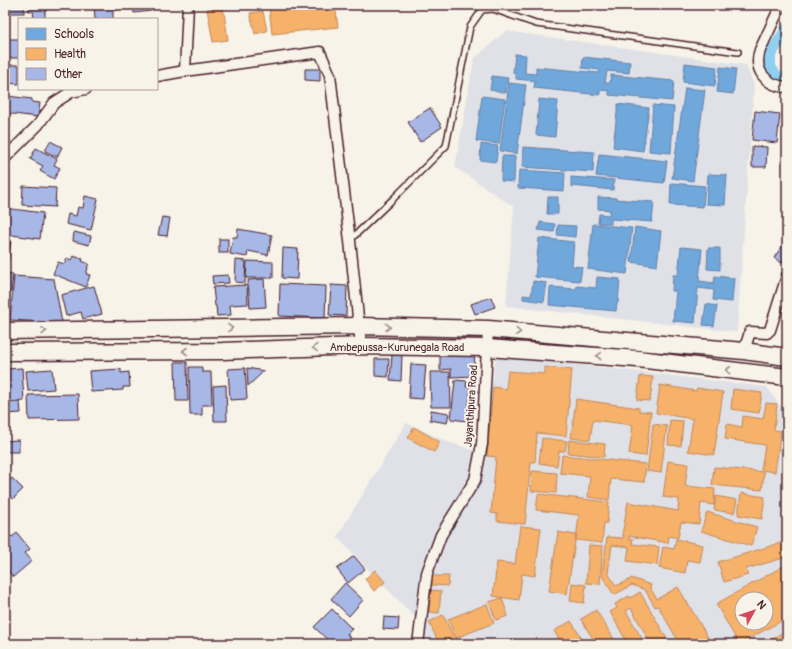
<svg xmlns="http://www.w3.org/2000/svg" width="792" height="649" font-family="Pangolin,sans-serif">
<style>
.built{fill:#dfe1e7;fill-rule:evenodd}
.schools{fill:#6fa8dc;stroke:#647fa7}
.health{fill:#f6b26b;stroke:#c28658;fill-rule:evenodd}
.lines{fill:none;stroke-linecap:round;stroke-linejoin:round}
.canal{stroke:#8fd0f1;stroke-width:12}
.building{fill:#a7b7e6;stroke:#4a1f2b}
.service-casing{stroke:#4a1f2b;stroke-width:8}
.minor-casing{stroke:#4a1f2b;stroke-width:13}
.trunk-casing{stroke:#4a1f2b;stroke-width:19}
.service{stroke:#f7f3e8;stroke-width:5}
.minor{stroke:#f7f3e8;stroke-width:10}
.trunk{stroke:#f7f3e8;stroke-width:16}
.oneway{stroke:#a0898a}
.labels{text-anchor:middle;dominant-baseline:central;stroke-width:4;stroke-linejoin:round;paint-order:stroke}
.street-label{font-size:11px;fill:#4a1f2b;stroke:#f7f3e8}
</style>
<rect width="100%" height="100%" fill="#f7f3e8"/>
<filter id="ink" filterUnits="userSpaceOnUse"><feTurbulence type="fractalNoise" baseFrequency=".025" numOctaves="2"/><feDisplacementMap in="SourceGraphic" scale="8" xChannelSelector="R" yChannelSelector="G"/><feConvolveMatrix kernelMatrix="1 2 1 2 8 2 1 2 1" color-interpolation-filters="sRGB"/></filter>
<g filter="url(#ink)">
<g class="built">
<path d="M506 31 746 65 754 85 737 332 506 306 514 207 455 167 474 59Z"/>
<path d="M496 355 767 387 787 416V644H423L424 627 337 537 406 423 448 442 483 453ZM742 599H766V623H742Z"/>
</g>
<g class="schools">
<path d="M515 54 526 55 525 73 536 74V67L599 73 600 70 582 68 583 57 630 62 629 73 607 71 605 83H610L611 75 674 81 672 101 609 95V91L600 90V95L534 88 535 81 516 79V74L513 73Z"/>
<path d="M685 63 717 67 715 86 683 82Z"/>
<path d="M720 67 736 69 733 94 717 92Z"/>
<path d="M492 76 508 78 506 93 490 90Z"/>
<path d="M509 83 526 85 517 154 500 151Z"/>
<path d="M685 88 705 90 693 181 672 178Z"/>
<path d="M482 96 505 99 499 144 476 141Z"/>
<path d="M539 99 558 101 555 137 536 135Z"/>
<path d="M618 104 649 108 643 151 613 147Z"/>
<path d="M653 105 674 107 671 153 649 151Z"/>
<path d="M481 144 498 146 496 162 480 160Z"/>
<path d="M523 147 594 152 593 172 522 167Z"/>
<path d="M599 154 667 161 664 183 596 176Z"/>
<path d="M502 156H515L514 182 501 181Z"/>
<path d="M519 170 565 173 564 191 518 188Z"/>
<path d="M708 174 727 175 725 205 706 204Z"/>
<path d="M571 177 614 180 613 190 571 186Z"/>
<path d="M671 183 705 186 703 207 670 205Z"/>
<path d="M548 197H558V214H547Z"/>
<path d="M598 197 616 198 615 199 654 202 652 222 611 219V224L598 223 599 214 609 215 610 210 598 209Z"/>
<path d="M540 222 555 224 554 232 538 230Z"/>
<path d="M593 224 632 228 627 274 588 269Z"/>
<path d="M558 225 576 226 575 237 557 235Z"/>
<path d="M635 227 661 231 657 266 631 262Z"/>
<path d="M539 238 574 242 572 266 582 267 580 281 535 277Z"/>
<path d="M681 247 702 249 699 281 714 283 715 276 734 278 732 302 713 300 714 290 698 288 695 323 673 321 676 291H672L673 275H678Z"/>
<path d="M708 248H720V270L707 269Z"/>
<path d="M597 277 620 279 618 303H617L616 311 549 305 550 287 576 289 577 286 596 288Z"/>
<path d="M533 281 547 283 544 302 523 299V295L531 296Z"/>
<path d="M706 304 717 306 714 326 703 325Z"/>
</g>
<g class="health">
<path d="M298 5H335L338 27 272 34 269 8Z"/>
<path d="M223 6 228 40 213 42 207 9Z"/>
<path d="M263 11 267 31 255 34 250 13Z"/>
<path d="M545 367 572 370 566 436 537 433 535 462H531L525 524 497 521V514L491 513 496 457 487 456 493 387 506 389 508 371 545 374Z"/>
<path d="M640 376 653 377 650 401 637 400Z"/>
<path d="M660 385 696 391 697 388 723 392 714 455 688 451 693 419 656 413Z"/>
<path d="M733 389 762 393 759 413 731 409Z"/>
<path d="M576 399 639 408V411L651 412 646 456 629 454 633 425 593 420 590 440 571 438Z"/>
<path d="M766 403 777 404 774 430 781 431 775 472 761 470 765 445 725 439 727 424 742 427 743 416 763 419Z"/>
<path d="M670 420 683 421 681 446 668 445Z"/>
<path d="M653 424 667 426 661 473 647 471Z"/>
<path d="M414 427 440 442 434 452 408 438Z"/>
<path d="M542 438 567 441 565 451H559L557 466 539 463Z"/>
<path d="M569 440 605 444 604 457 568 453Z"/>
<path d="M562 455 646 464 644 482 611 479 609 500 588 497 590 476 560 473Z"/>
<path d="M668 461 688 464 685 486 715 489 714 505 701 503 699 524 681 522 678 538 669 536 668 543 629 536V539H633L632 544 659 547 657 565 627 561 629 547 612 545 608 573 616 586 631 579V578L651 585 650 588 657 599 678 587 712 644H680L658 606 655 607 645 590 632 585 614 595 602 576 607 537 623 538 624 535H622L628 502 678 511 679 499 663 497Z"/>
<path d="M714 467 764 472 762 490 712 485Z"/>
<path d="M532 471 557 473 556 493 531 491Z"/>
<path d="M741 493 765 497 762 519 738 515Z"/>
<path d="M538 494 609 502 607 523H604L602 543 576 540 579 515 536 510Z"/>
<path d="M716 496 737 500 734 513 714 510Z"/>
<path d="M707 512 757 527 751 546 701 531Z"/>
<path d="M520 526 541 528 535 576 522 574 519 600 493 596 497 562 515 564Z"/>
<path d="M558 532 576 535 567 594 549 591Z"/>
<path d="M676 539 703 545 700 562 687 560 685 573 659 568 663 547 674 549Z"/>
<path d="M787 541V557L746 569 748 575 724 582 718 562Z"/>
<path d="M589 545 603 546 600 584 586 583Z"/>
<path d="M787 564V618L739 644 716 604ZM742 599H766V623H742Z"/>
<path d="M375 570 385 582 374 591 365 579Z"/>
<path d="M432 576H449L448 586 432 585Z"/>
<path d="M572 583 586 585 584 603 570 601Z"/>
<path d="M431 590 441 591 439 613 429 612Z"/>
<path d="M640 592 670 644H651L631 608 626 611 645 644H628L610 612 617 608 615 604 629 596 630 598Z"/>
<path d="M502 598 508 616 496 620 489 602Z"/>
<path d="M487 604 494 623 456 638 448 619Z"/>
<path d="M596 610 617 644H596L581 619Z"/>
<path d="M443 615 454 637 439 644 429 622Z"/>
<path d="M571 621 585 644H562L554 631Z"/>
<path d="M787 630V644H763Z"/>
</g>
<g class="lines">
<path class="canal" d="M787 29 770 55V67L776 76 787 81"/>
</g>
<g class="building">
<rect x="5" y="5" width="19" height="8"/>
<path d="M29 5H47V10L45 11V18L34 19 33 11H29Z"/>
<path d="M94 5H116L117 10H113V19H95Z"/>
<path d="M133 5H159L150 6 151 11 134 13Z"/>
<rect x="5" y="39" width="14" height="19"/>
<path d="M5 65H19V84L5 83Z"/>
<path d="M305 69H320V81L305 80Z"/>
<path d="M7 96 32 99V102L40 103 38 117 5 113Z"/>
<path d="M430 108 442 127 420 142 408 122Z"/>
<path d="M755 111 780 114 777 143 752 140Z"/>
<path d="M50 141 62 147 57 157 45 151Z"/>
<path d="M752 146 767 147 766 167H752Z"/>
<path d="M36 148 57 159 54 165 60 168 54 179 40 171 43 166 30 159Z"/>
<path d="M23 186 56 188 55 207 22 205Z"/>
<path d="M85 196 98 199 91 230 66 224 68 214 76 216 78 207 83 208Z"/>
<path d="M5 208 43 213 40 239 5 234Z"/>
<path d="M162 217 170 218 167 236 158 235Z"/>
<path d="M238 229 272 235 268 255 248 251 247 257 230 254 233 237H237Z"/>
<path d="M74 232 91 236 89 245 73 241Z"/>
<path d="M5 239 11 240 8 262H5Z"/>
<rect x="219" y="239" width="9" height="14"/>
<path d="M786 240 787 241V255L782 263 774 258Z"/>
<path d="M283 248 298 249 297 279 282 278Z"/>
<path d="M73 256 83 259 82 261 89 264 87 268H88L86 274 90 275 86 287 53 274 58 262 64 264 67 258 71 260Z"/>
<path d="M236 260 246 261 245 283 235 282Z"/>
<path d="M247 261 273 262V278H246Z"/>
<path d="M5 273 13 274 11 292H5Z"/>
<path d="M228 275 229 283 213 284 212 276Z"/>
<path d="M14 276 54 279 62 323 10 320Z"/>
<path d="M264 279 266 307 250 308 248 280Z"/>
<path d="M280 284 326 286 325 318 279 316Z"/>
<path d="M247 285 248 304 230 305 231 315 217 316 216 306H215L213 287Z"/>
<path d="M331 285 347 286 346 316 329 315Z"/>
<path d="M94 286 102 314 83 319 81 312 66 316 61 295Z"/>
<path d="M491 297 495 307 475 314 471 304Z"/>
<path d="M474 348 475 376 451 377V369L440 370V349Z"/>
<path d="M392 355H402L401 381 390 380Z"/>
<path d="M375 359H389L388 377 375 376Z"/>
<path d="M175 362H187L188 401H176Z"/>
<path d="M411 364 426 365 423 399 409 398Z"/>
<path d="M189 367H202V372H211L212 405H202V415H190Z"/>
<path d="M22 368 24 401 6 402 5 369Z"/>
<path d="M245 368 247 399 230 400 228 369Z"/>
<path d="M247 368 264 371 248 386Z"/>
<path d="M52 369 54 389 28 391 26 371Z"/>
<path d="M121 369V373L129 372 130 387H123V390L91 392 89 371Z"/>
<path d="M430 372H450L451 407H431Z"/>
<path d="M455 380 467 381 466 387H471L467 421 451 419Z"/>
<path d="M226 385 227 421H214L213 386Z"/>
<path d="M78 394 79 419 29 420 28 395Z"/>
<path d="M20 402 21 413 6 414 5 403Z"/>
<path d="M431 410 449 413 447 423 430 420Z"/>
<path d="M19 440V452H5V441Z"/>
<path d="M12 478 23 489 13 499 5 491V485Z"/>
<path d="M5 529 12 537 17 533 30 549 25 553 32 561 13 577 5 567Z"/>
<path d="M354 556 365 569 348 583 337 569Z"/>
<path d="M345 583 363 600 349 616 331 599Z"/>
<path d="M332 609 352 629 347 634 351 639 346 644H343L340 641 337 644H332L314 627Z"/>
<path d="M384 617 399 618 398 630 383 629Z"/>
</g>
<g class="lines">
<defs>
<path id="service" d="M350 240 392 200 446 146 470 27 482 10 493 9 536 24 738 52"/>
<g id="minor">
<path d="M781 5 760 50C753 70 766 86 787 87"/>
<path d="M185 71 188 5"/>
<path d="M157 76 185 71 320 52 330 75 350 241 361 346"/>
<path d="M5 158 38 125 54 103 71 92 86 89"/>
<path d="M744 351 750 332 767 333 770 330 787 276"/>
<path d="M418 644 427 573 441 535 475 480 482 444 488 329"/>
</g>
<g id="trunk">
<path d="M5 331 359 326 488 329 744 351 787 357"/>
<path d="M5 352 222 351 361 346 487 348 638 359 787 377"/>
</g>
</defs>
<use href="#service" class="service-casing"/>
<use href="#minor" class="minor-casing"/>
<use href="#trunk" class="trunk-casing"/>
<use href="#service" class="service"/>
<use href="#minor" class="minor"/>
<use href="#trunk" class="trunk"/>
</g>
<defs><path id="oneway-chevron" d="M-2-3.5L2.5 0L-2 3.5" fill="none" stroke-width="1.6" stroke-linecap="round" stroke-linejoin="round"/></defs>
<g class="oneway">
<use href="#oneway-chevron" transform="translate(388 327) rotate(1)"/>
<use href="#oneway-chevron" transform="translate(230 328) rotate(-1)"/>
<use href="#oneway-chevron" transform="translate(44 331) rotate(-1)"/>
<use href="#oneway-chevron" transform="translate(518 332) rotate(5)"/>
<use href="#oneway-chevron" transform="translate(315 348) rotate(178)"/>
<use href="#oneway-chevron" transform="translate(185 351) rotate(180)"/>
<use href="#oneway-chevron" transform="translate(599 356) rotate(-176)"/>
<use href="#oneway-chevron" transform="translate(728 370) rotate(-173)"/>
</g>
</g>
<g class="labels">
<g class="street-label">
<text x="397" y="347">Ambepussa-Kurunegala Road</text>
<text transform="translate(471 406) rotate(-86)">Jayanthipura Road</text>
</g>
</g>
<rect width="792" height="649" fill="none" stroke="#f7f3e8" stroke-width="20"/>
<rect x="10" y="10" width="772" height="629" fill="none" stroke="#4a1f2b" stroke-width="1.5" filter="url(#ink)"/>
<rect x="18" y="18" width="140" height="72" fill="#f7f3e8" stroke="#b29e9c"/>
<rect x="26" y="28" width="20" height="12" fill="#6fa8dc" stroke="#b29e9c"/>
<text x="54" y="38" font-size="12" fill="#4a1f2b">Schools</text>
<rect x="26" y="48" width="20" height="12" fill="#f6b26b" stroke="#b29e9c"/>
<text x="54" y="58" font-size="12" fill="#4a1f2b">Health</text>
<rect x="26" y="68" width="20" height="12" fill="#a7b7e6" stroke="#b29e9c"/>
<text x="54" y="78" font-size="12" fill="#4a1f2b">Other</text>
<g transform="translate(754 611) rotate(50)"><circle r="19" fill="#f7f3e8" stroke="#b29e9c"/>
<path d="M0-3L7 15L0 10L-7 15Z" fill="#d1495b"/>
<text y="-6" font-size="11" font-weight="bold" text-anchor="middle" fill="#4a1f2b">N</text>
</g>
</svg>
